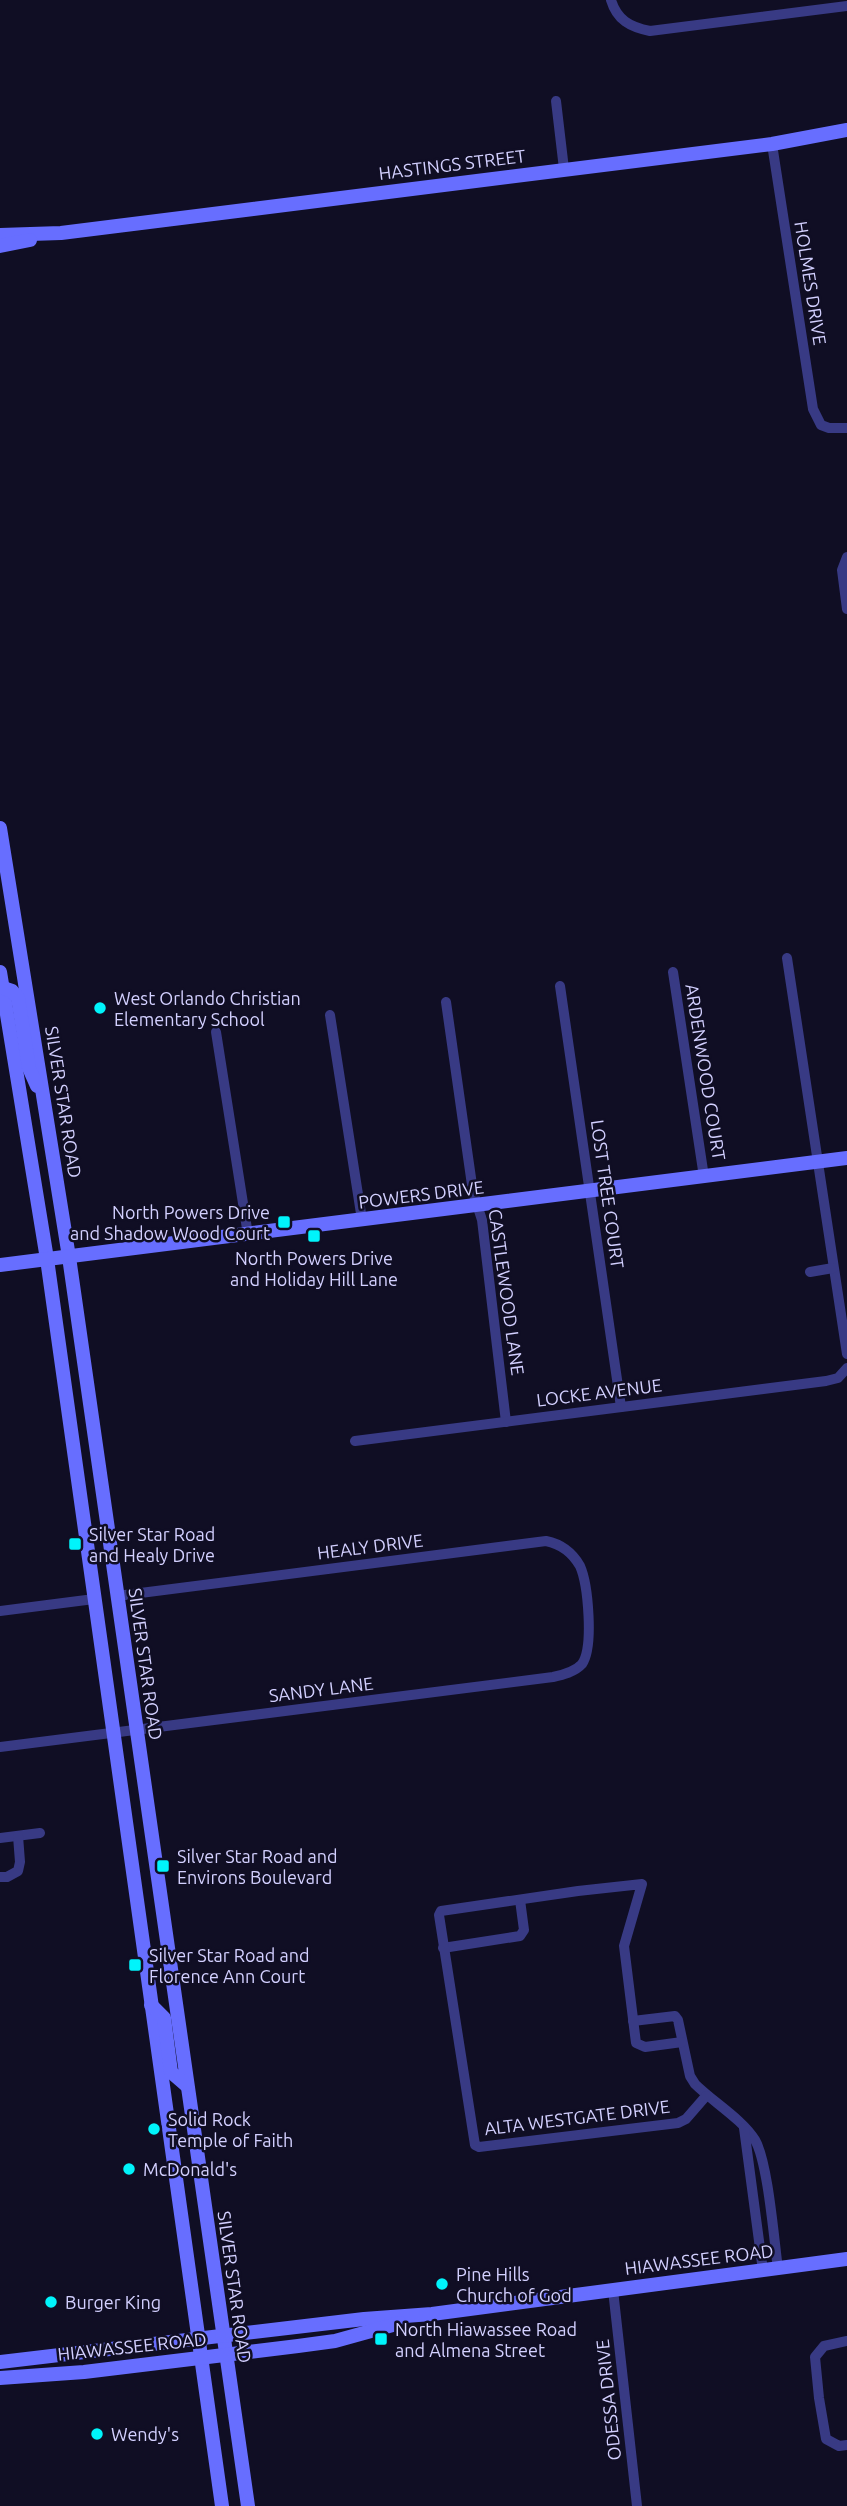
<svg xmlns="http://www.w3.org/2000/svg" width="847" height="2506" font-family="Ubuntu,sans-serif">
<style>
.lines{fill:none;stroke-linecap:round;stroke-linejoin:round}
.street{stroke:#383a84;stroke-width:10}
.secondary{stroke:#676eff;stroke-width:14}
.poi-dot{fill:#00f4fb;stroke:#100e24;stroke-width:2.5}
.labels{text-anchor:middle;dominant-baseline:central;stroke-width:5;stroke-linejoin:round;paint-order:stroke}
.street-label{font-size:18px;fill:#d3d0ff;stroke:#100e24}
.poi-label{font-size:18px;fill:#d3d0ff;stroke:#100e24;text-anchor:start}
</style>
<rect width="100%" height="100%" fill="#100e24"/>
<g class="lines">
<g class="street">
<path d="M611 0C617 20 630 27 650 31L847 6"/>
<path d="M556 101 564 169"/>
<path d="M772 144 813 409 821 425 829 428H847"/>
<path d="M847 557 842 570 847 609"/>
<path d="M787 958 847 1354"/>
<path d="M673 972 704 1177"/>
<path d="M560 986 621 1407"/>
<path d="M446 1002 473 1192 482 1220 506 1422"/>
<path d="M330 1015 362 1220"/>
<path d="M216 1032 248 1235"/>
<path d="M810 1272 833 1268"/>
<path d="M355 1441 826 1381 838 1378 847 1368"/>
<path d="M0 1611 94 1599"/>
<path d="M0 1747 553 1677C562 1675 575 1672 582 1664 594 1647 588 1584 580 1566 572 1552 561 1544 546 1541L117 1596"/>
<path d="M0 1838 40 1833"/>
<path d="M0 1877H7L18 1871 20 1862 18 1836"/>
<path d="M443 1948 520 1936 524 1930 520 1900"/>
<path d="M633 2021 675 2016 678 2020 690 2076 695 2084C713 2102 742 2119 755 2140 768 2162 774 2240 778 2269"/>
<path d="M682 2042 645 2047 636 2043 624 1946 642 1884 578 1891 441 1911 439 1915 475 2145 479 2147 678 2123 686 2119 706 2096"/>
<path d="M744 2128 763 2271"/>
<path d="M613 2290 637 2506"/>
<path d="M847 2341 824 2346 815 2357 819 2398 826 2439 839 2446 847 2445"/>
</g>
<g class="secondary">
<path d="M0 235 61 233 772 144 847 130"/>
<path d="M0 246 30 240"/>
<path d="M0 828 69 1257 248 2506"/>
<path d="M0 972 47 1259 222 2506"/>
<path d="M3 988 12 991 18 998 29 1068 37 1086"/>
<path d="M0 1265 847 1158"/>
<path d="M151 2005 164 2018 171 2072 186 2085"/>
<path d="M0 2362 364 2319 432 2314 847 2259"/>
<path d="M0 2378 84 2372 298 2346 335 2341 400 2323"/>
</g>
</g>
<g class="poi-dot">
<circle cx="100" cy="1008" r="7"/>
<rect x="277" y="1215" width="14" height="14" rx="3.5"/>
<rect x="307" y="1229" width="14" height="14" rx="3.5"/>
<rect x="68" y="1537" width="14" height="14" rx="3.5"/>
<rect x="156" y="1859" width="14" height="14" rx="3.5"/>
<rect x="128" y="1958" width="14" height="14" rx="3.5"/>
<circle cx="154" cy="2129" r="7"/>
<circle cx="129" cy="2169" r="7"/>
<circle cx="442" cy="2284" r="7"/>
<circle cx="51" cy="2302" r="7"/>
<rect x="374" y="2332" width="14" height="14" rx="3.5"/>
<circle cx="97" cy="2434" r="7"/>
</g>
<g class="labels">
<g class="street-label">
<text transform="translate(452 164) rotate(-7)">HASTINGS STREET</text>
<text transform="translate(811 283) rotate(81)">HOLMES DRIVE</text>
<text transform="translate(706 1072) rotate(81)">ARDENWOOD COURT</text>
<text transform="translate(64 1102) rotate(81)">SILVER STAR ROAD</text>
<text transform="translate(421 1194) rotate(-7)">POWERS DRIVE</text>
<text transform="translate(608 1194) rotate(82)">LOST TREE COURT</text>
<text transform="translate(507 1292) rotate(82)">CASTLEWOOD LANE</text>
<text transform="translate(599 1392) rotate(-7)">LOCKE AVENUE</text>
<text transform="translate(370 1546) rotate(-7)">HEALY DRIVE</text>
<text transform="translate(146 1664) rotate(82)">SILVER STAR ROAD</text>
<text transform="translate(321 1689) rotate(-7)">SANDY LANE</text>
<text transform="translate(577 2117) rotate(-7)">ALTA WESTGATE DRIVE</text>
<text transform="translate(699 2259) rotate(-7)">HIAWASSEE ROAD</text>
<text transform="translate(235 2287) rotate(82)">SILVER STAR ROAD</text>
<text transform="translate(132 2346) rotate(-6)">HIAWASSEE ROAD</text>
<text transform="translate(608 2400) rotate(-96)">ODESSA DRIVE</text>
</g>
<g class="poi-label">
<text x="114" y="998">West Orlando Christian<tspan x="114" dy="21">Elementary School</tspan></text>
<text x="270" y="1212" text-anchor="end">North Powers Drive<tspan x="270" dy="21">and Shadow Wood Court</tspan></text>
<text x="314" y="1258" text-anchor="middle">North Powers Drive<tspan x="314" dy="21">and Holiday Hill Lane</tspan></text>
<text x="89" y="1534">Silver Star Road<tspan x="89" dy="21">and Healy Drive</tspan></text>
<text x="177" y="1856">Silver Star Road and<tspan x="177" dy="21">Environs Boulevard</tspan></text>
<text x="149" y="1955">Silver Star Road and<tspan x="149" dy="21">Florence Ann Court</tspan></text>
<text x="168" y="2119">Solid Rock<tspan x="168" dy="21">Temple of Faith</tspan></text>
<text x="143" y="2169">McDonald's</text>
<text x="456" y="2274">Pine Hills<tspan x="456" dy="21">Church of God</tspan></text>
<text x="65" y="2302">Burger King</text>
<text x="395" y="2329">North Hiawassee Road<tspan x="395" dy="21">and Almena Street</tspan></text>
<text x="111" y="2434">Wendy's</text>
</g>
</g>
</svg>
